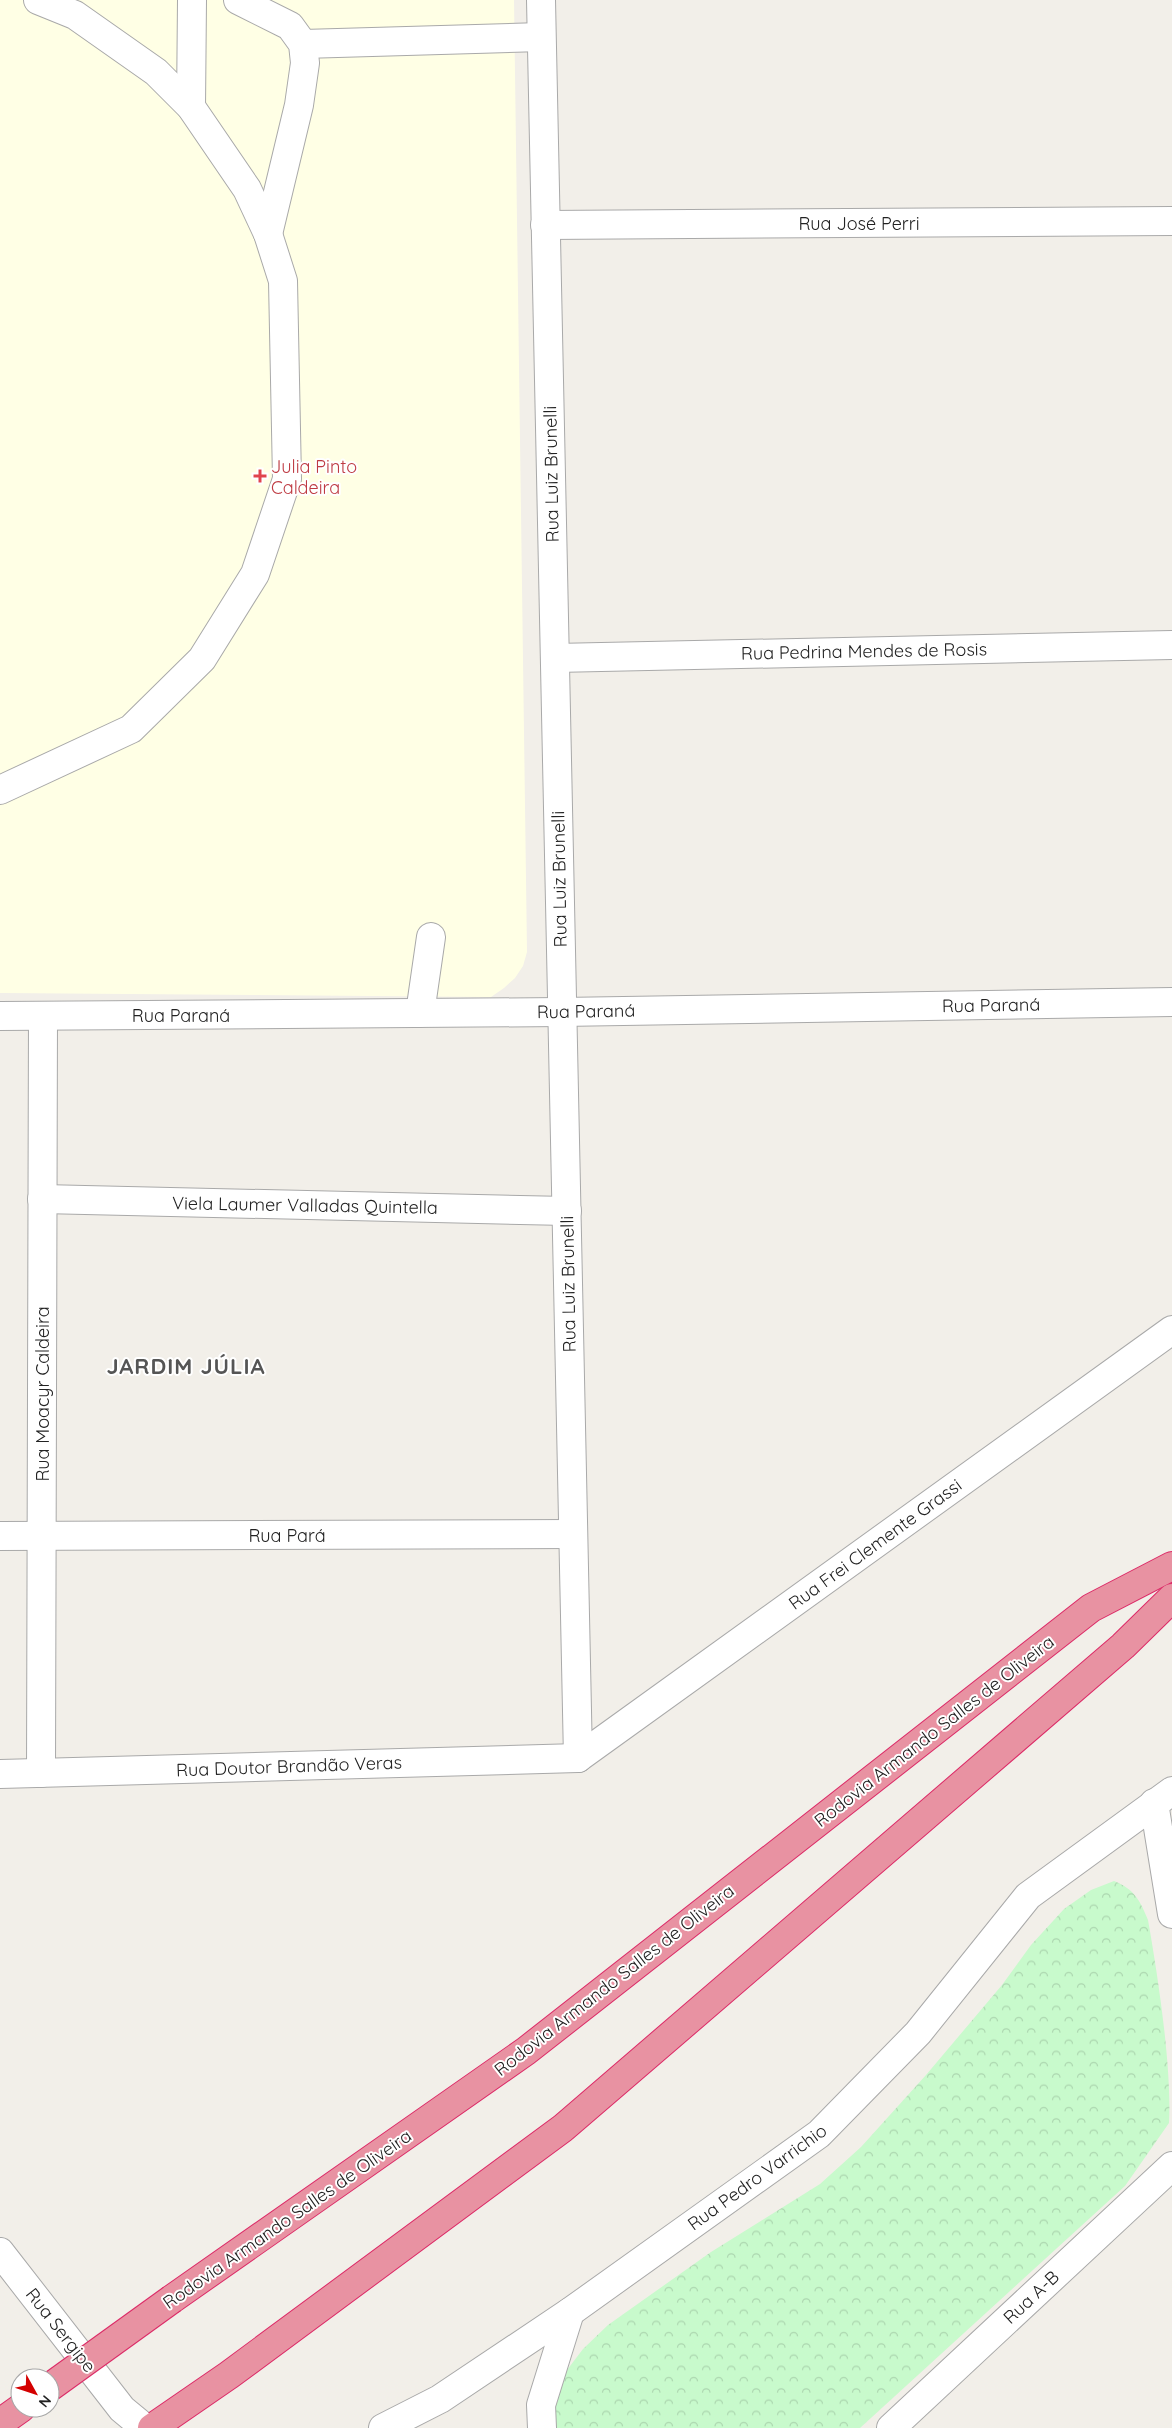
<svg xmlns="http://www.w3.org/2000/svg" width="1172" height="2428" font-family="Quicksand,sans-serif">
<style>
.education{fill:#ffffe5}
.park{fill:url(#park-crowns)}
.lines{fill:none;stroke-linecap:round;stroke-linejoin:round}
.minor-casing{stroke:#a9a9a9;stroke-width:30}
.highway-casing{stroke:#dc2a67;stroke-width:30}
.minor{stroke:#fff;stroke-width:28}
.highway{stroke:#e892a2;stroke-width:28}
.highway-bridge-casing{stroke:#dc2a67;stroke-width:30;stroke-linecap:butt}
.highway-bridge{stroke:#e892a2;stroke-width:28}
.health-dot{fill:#e0444e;stroke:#fff;stroke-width:2}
.labels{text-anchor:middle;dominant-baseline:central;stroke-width:4;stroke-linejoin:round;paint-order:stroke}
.street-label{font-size:18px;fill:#222;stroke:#fff}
.health-label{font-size:18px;fill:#be3a42;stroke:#fff;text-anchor:start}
.district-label{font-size:22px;font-weight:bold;letter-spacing:1px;fill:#555;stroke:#fff}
</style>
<defs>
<pattern id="park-crowns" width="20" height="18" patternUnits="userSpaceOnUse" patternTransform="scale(1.25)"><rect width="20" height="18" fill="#c8facc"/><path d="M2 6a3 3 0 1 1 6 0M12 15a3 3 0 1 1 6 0" fill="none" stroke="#acd6af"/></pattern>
</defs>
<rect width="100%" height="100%" fill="#f2efe9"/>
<path class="education" d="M0 0H514L527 952 523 966 515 978 504 988 491 997 0 993Z"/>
<path class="park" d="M1114 1881C1134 1889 1140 1900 1148 1920 1158 1976 1172 2069 1169 2123L1125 2186 860 2428H556L555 2401 567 2370 583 2349 608 2325 711 2252 820 2184 861 2147 926 2075 1002 1985 1031 1945 1064 1909 1091 1890Z"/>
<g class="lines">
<defs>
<g id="minor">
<path d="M238 0 290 26 303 44 305 63 299 105 268 234"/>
<path d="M541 0 578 1758"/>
<path d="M303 44 541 37"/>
<path d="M191 107 192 0"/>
<path d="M545 225 1172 221"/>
<path d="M555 658 1172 645"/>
<path d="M0 790 131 729 202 659 255 574 287 479 283 281 268 234 247 189 191 107 156 72 75 15 38 0"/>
<path d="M420 1013 431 937"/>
<path d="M0 1016 561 1012 1172 1002"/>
<path d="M42 1199 567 1211"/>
<path d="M0 1536 573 1534"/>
<path d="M578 1758 1172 1330"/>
<path d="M41 1773 43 1016"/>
<path d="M0 1774 578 1758"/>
<path d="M1154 1803 1172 1914"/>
<path d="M0 2252 122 2409 145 2428"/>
<path d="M383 2428 440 2399 570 2312 819 2134 918 2033 1028 1896 1172 1791"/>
<path d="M542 2428 541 2405 570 2312"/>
<path d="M891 2428 1172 2166"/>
</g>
<g id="highway">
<path d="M172 2299 526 2051 1091 1608 1172 1566"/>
<path d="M0 2423 21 2408"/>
<path d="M152 2428 229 2375 563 2128 1123 1646 1172 1598"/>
</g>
</defs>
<use href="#minor" class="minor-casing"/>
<use href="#highway" class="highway-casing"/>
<use href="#minor" class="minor"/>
<use href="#highway" class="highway"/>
<defs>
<path id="highway-bridge" d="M50 2387 172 2299"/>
</defs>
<use href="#highway-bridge" class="highway-bridge-casing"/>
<use href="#highway-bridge" class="highway-bridge"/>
</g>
<path class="health-dot" d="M257.5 468.5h5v5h5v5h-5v5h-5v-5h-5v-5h5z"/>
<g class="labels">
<g class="street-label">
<text x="859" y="223">Rua José Perri</text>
<text transform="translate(551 474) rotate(-91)">Rua Luiz Brunelli</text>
<text transform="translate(864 651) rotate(-1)">Rua Pedrina Mendes de Rosis</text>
<text transform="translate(559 879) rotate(-91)">Rua Luiz Brunelli</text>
<text transform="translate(991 1005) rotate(-1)">Rua Paraná</text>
<text transform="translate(586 1011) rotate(-1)">Rua Paraná</text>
<text x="181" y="1015">Rua Paraná</text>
<text transform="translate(305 1205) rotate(1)">Viela Laumer Valladas Quintella</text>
<text transform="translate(568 1284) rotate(-91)">Rua Luiz Brunelli</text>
<text transform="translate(42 1394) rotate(-90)">Rua Moacyr Caldeira</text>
<text x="287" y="1535">Rua Pará</text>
<text transform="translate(875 1544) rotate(-36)">Rua Frei Clemente Grassi</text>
<text transform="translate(934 1731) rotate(-38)">Rodovia Armando Salles de Oliveira</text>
<text transform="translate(289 1766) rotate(-2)">Rua Doutor Brandão Veras</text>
<text transform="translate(614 1980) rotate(-38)">Rodovia Armando Salles de Oliveira</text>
<text transform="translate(757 2177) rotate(-36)">Rua Pedro Varrichio</text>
<text transform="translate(287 2219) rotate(-35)">Rodovia Armando Salles de Oliveira</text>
<text transform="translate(1031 2297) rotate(-43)">Rua A-B</text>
<text transform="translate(61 2330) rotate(52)">Rua Sergipe</text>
</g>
<g class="health-label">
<text x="271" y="466">Julia Pinto<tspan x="271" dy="21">Caldeira</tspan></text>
</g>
<g class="district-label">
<text x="186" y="1366">JARDIM JÚLIA</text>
</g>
</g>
<g transform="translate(35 2393) rotate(130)"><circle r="24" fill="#ffffff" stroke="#a7a7a7"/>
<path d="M0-4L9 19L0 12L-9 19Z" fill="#d40000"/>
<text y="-8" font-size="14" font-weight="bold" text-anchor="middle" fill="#222222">N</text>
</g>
</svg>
